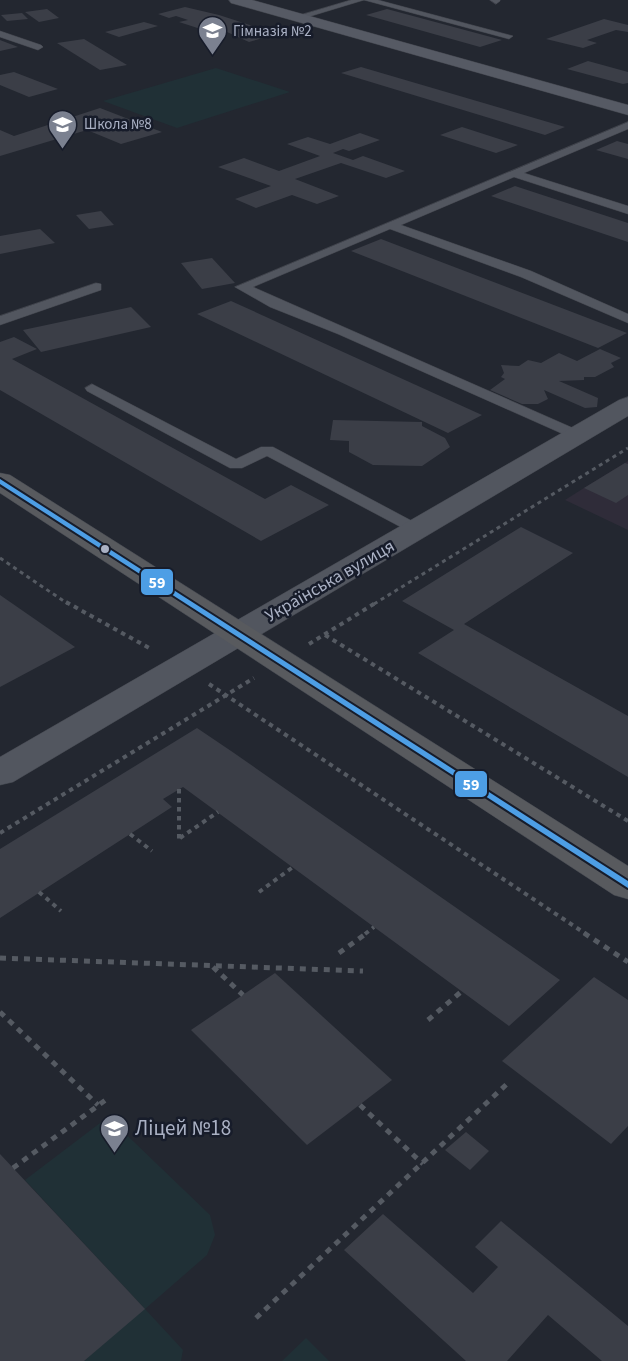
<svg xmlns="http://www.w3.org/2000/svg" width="628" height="1361" font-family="'Source Sans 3',sans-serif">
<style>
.medical{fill:#2f2c39}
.green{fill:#203036}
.building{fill:#3b3e47}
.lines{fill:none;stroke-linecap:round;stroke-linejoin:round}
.lane-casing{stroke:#3f424a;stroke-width:1}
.street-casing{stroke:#3f424a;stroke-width:1}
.secondary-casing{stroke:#3f424a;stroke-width:1}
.highway-casing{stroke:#3f434c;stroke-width:1}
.path-far2{stroke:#555a62;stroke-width:3;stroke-dasharray:4 4;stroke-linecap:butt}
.path-far1{stroke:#555a62;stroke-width:4;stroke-dasharray:4.5 4.5;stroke-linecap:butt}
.path{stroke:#555a62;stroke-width:5;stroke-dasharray:6 6;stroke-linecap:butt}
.lane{fill:#52565f;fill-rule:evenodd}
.street{fill:#52565f;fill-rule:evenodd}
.secondary{fill:#565a64;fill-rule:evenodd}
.highway{fill:#585a5e;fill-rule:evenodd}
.bus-1-casing{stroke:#171c2a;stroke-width:4}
.bus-1{fill:#4d9ee5;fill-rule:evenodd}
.bus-dot{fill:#aab1c4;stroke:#171c2a;stroke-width:2}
.labels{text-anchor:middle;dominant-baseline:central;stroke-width:5;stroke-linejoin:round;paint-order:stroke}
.far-poi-label{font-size:15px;fill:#aab1c4;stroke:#171c2a;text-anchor:start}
.street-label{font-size:18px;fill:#aab1c4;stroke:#171c2a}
.near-poi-label{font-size:21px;fill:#aab1c4;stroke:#171c2a;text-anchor:start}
.line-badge{stroke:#171c2a;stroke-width:2}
.badge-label{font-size:16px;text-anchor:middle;font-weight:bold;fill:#fff}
</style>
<rect width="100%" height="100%" fill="#232730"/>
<path class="medical" d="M628 461V530L565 500 584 488Z"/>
<g class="green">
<path d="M216 68 290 92 177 128 103 101Z"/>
<path d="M108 1117 210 1215 215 1235 207 1255 145 1309 183 1350 181 1361H84L144 1308 25 1180Z"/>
<path d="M306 1338 329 1361H282Z"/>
</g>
<g class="building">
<path d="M185 7 219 15 277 34 249 42 227 32 216 34 179 22 188 20 176 16 169 18 158 14Z"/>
<path d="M47 9 59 18 39 22 25 12Z"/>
<path d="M387 9 502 40 480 47 366 15Z"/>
<path d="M22 13 28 19 7 21 1 15Z"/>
<path d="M604 19 628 25V32L616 30 587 40 597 43 583 48 546 39Z"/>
<path d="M144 22 158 26 119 37 105 32Z"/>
<path d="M84 39 127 65 100 70 57 43Z"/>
<path d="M0 40 18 47 0 51Z"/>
<path d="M588 61 628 72V83L623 84 567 69Z"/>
<path d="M361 67 565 127 545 135 341 73Z"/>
<path d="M14 72 58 89 29 97 0 85V75Z"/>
<path d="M100 108 162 132 121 144 87 130 0 156V130L14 136Z"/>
<path d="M462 127 518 145 496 153 440 135Z"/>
<path d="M360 133 380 140 349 151 343 149 333 153 353 160 363 156 405 171 386 178 341 163 295 179 339 196 317 204 292 195 256 208 235 199 271 186 218 167 244 158 279 171 320 156 287 144 308 137 330 144Z"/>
<path d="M617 141 628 144V159L596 150Z"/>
<path d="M515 186 628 223V242L491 196Z"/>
<path d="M101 211 114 225 89 229 76 215Z"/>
<path d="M40 229 55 243 0 254V236Z"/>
<path d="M381 239 627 333 598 348 351 251Z"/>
<path d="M212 258 235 283 202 289 181 263Z"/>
<path d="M231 301 482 415 448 433 197 314Z"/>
<path d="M131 307 151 327 41 352 23 330Z"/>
<path d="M14 337 37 349 12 359 265 499 291 485 329 505 261 541 0 390V342Z"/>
<path d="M600 349 621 358 611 363 614 367 595 377H584V380L559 381 598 398 597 407 585 408 544 390 548 399 538 404H522L490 390 505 379 501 377 504 373 501 365 519 366 528 360 541 363 559 353 577 361Z"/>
<path d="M333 420 422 422V426L445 438 450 447 422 466 373 465 349 452V441L330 440Z"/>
<path d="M625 463 628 464V495L616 503 584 488Z"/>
<path d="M521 527 573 553 464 624 628 716V777L418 653 454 630 402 601Z"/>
<path d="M0 595 75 647 0 687Z"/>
<path d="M197 728 234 753 560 980 509 1026 183 787 163 799 172 807 0 918V849Z"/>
<path d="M275 973 392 1080 307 1145 191 1030Z"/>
<path d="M594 977 628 1000V1126L611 1144 502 1061Z"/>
<path d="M466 1132 489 1151 470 1170 445 1150Z"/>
<path d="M0 1154 145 1309 84 1361H0Z"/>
<path d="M383 1214 473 1293 498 1267 475 1247 501 1221 628 1326V1361H602L548 1315 507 1361H466L344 1250Z"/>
</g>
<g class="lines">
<defs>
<g id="lane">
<path d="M351 0H378L513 36 509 39 364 0 298 20 294 17Z"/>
<path d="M490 0H500V1L496 4Z"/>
<path d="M0 31 41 45 43 47 38 50 0 37Z"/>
<path d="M628 122V129L524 173 628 206V214L514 177 401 225 531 271 628 314V323L521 277 390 229 253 287 582 432 585 435 582 438H572L338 334 270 307 235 287Z"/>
<path d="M96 283 101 284V290L0 325V316Z"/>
<path d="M92 384 236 459 261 447H273L427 529 418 534 412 533 267 456 242 468H230L87 391 85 388Z"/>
</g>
<path id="street" d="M628 397V416L13 782 0 785V757L619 400Z"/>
<path id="secondary" d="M229 0H252L628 105V115L231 3Z"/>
<path id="highway" d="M0 473 10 475 628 866V899L614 895 0 493Z"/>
</defs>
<use href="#lane" class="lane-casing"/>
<use href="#street" class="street-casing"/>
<use href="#secondary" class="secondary-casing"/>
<use href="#highway" class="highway-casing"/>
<g class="path-far2">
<path d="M0 558 68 604"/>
<path d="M374 604 628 448"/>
</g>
<g class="path-far1">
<path d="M66 602 151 649"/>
<path d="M325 635 628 821"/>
<path d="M309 644 377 602"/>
<path d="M209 684 586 934"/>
<path d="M179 789V839"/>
<path d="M0 833 254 678"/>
<path d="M130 834 152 851"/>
<path d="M180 838 218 812"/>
<path d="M39 892 61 911"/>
<path d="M259 892 293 867"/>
<path d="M365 934 374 927"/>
</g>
<g class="path">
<path d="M584 933 628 962"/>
<path d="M339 953 367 933"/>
<path d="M0 958 363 971"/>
<path d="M213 967 243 995"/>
<path d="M0 1012 98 1105"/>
<path d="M428 1020 462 991"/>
<path d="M360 1105 423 1164"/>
<path d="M13 1168 107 1099"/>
<path d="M256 1318 509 1082"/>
</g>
<use href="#lane" class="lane"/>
<use href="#street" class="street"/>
<use href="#secondary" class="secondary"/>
<use href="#highway" class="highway"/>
<defs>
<path id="bus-1" d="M0 479 628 881V888L0 484Z"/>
</defs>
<use href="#bus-1" class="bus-1-casing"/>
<use href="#bus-1" class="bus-1"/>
</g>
<defs>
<symbol id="school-pin" viewBox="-11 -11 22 30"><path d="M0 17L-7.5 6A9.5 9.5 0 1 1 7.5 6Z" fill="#7b8190" stroke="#171c2a"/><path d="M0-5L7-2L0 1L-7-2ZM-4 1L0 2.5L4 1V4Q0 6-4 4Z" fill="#fff"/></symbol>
</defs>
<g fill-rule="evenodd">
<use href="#school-pin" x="196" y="14" width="33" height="45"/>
<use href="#school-pin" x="46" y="108" width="33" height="45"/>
<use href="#school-pin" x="98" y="1112" width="33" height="45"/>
</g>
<circle class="bus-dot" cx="105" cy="549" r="5"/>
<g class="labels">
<g class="far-poi-label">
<text x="233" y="31">Гімназія №2</text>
<text x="84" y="124">Школа №8</text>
</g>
<g class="street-label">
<text transform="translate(330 581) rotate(-30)">Українська вулиця</text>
</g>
<g class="near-poi-label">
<text x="135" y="1128">Ліцей №18</text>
</g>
</g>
<g class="line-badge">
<rect x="140" y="568" width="34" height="28" rx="6" fill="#4d9ee5"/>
<rect x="454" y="770" width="34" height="28" rx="6" fill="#4d9ee5"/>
</g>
<g class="badge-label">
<text x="157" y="588">59</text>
<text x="471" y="790">59</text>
</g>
</svg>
